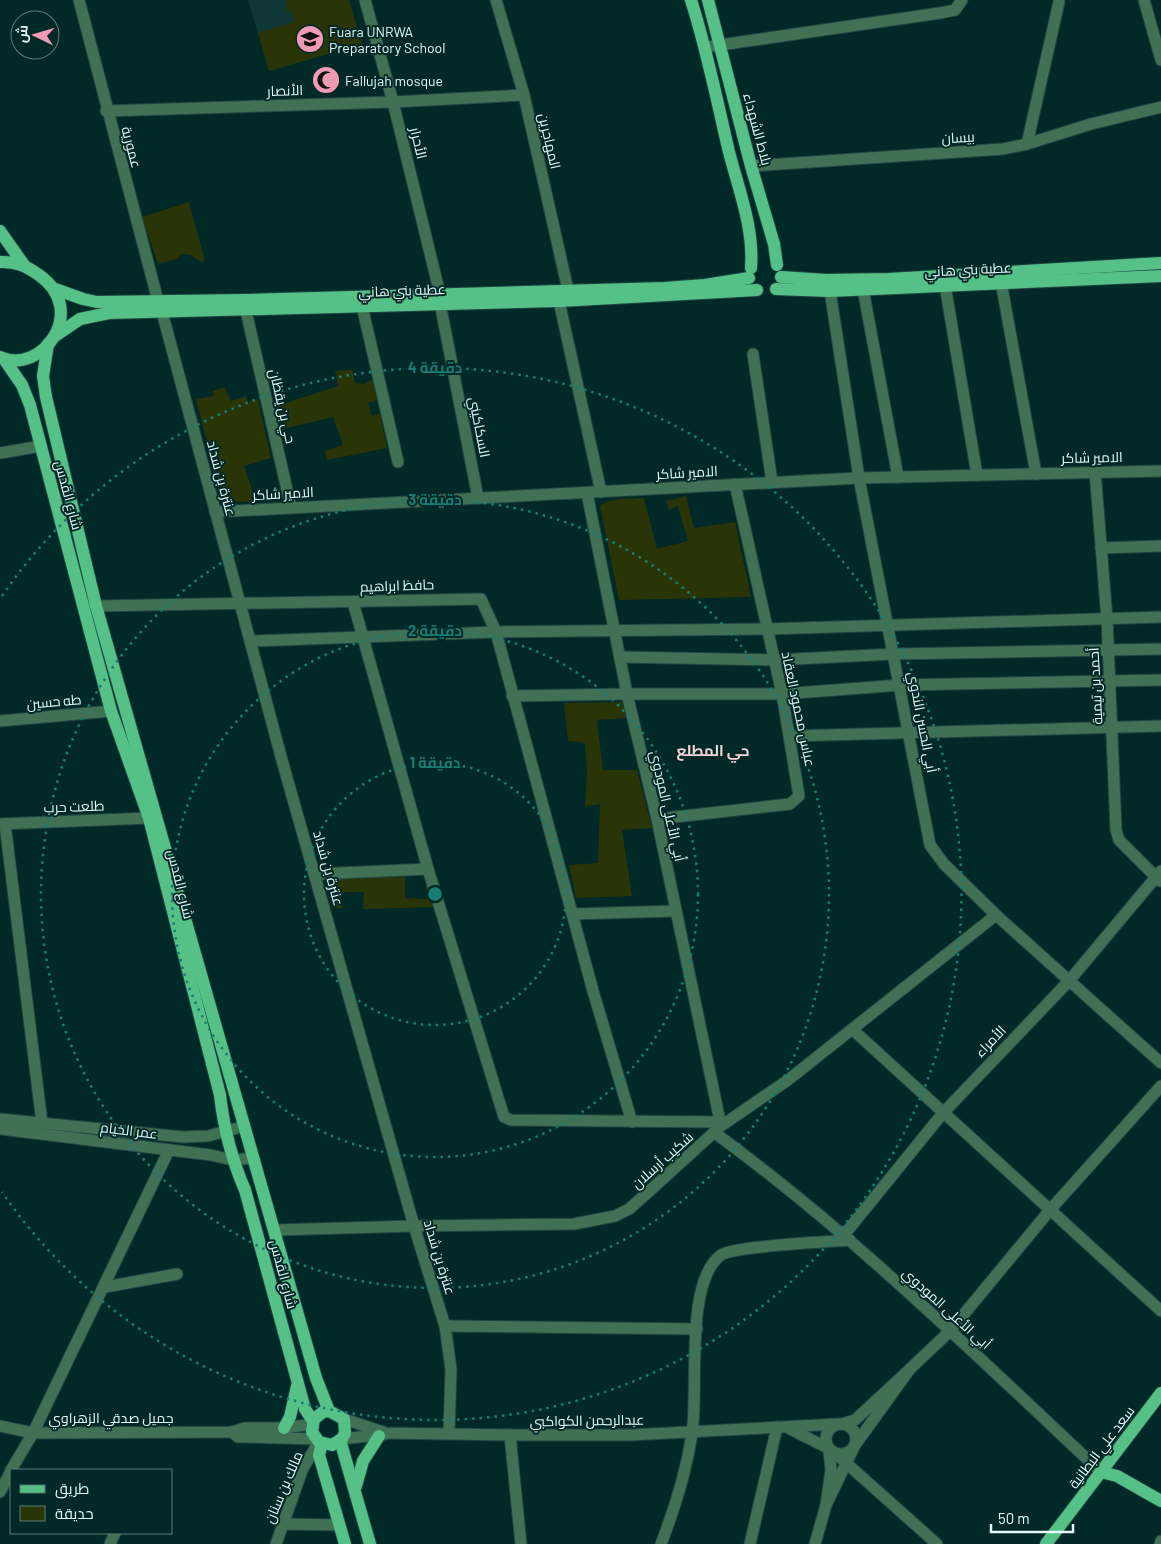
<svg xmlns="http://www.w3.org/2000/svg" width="1161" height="1544" font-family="Barlow,Cairo,sans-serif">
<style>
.built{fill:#0f3735}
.green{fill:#2a3507}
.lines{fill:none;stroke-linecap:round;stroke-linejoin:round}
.minor-casing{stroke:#204644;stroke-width:13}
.major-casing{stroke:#204644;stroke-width:14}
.minor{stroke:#417155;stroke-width:11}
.major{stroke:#56c186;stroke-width:12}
.ring{fill:none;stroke:#1a7d75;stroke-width:2.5;stroke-dasharray:2.5 5}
.labels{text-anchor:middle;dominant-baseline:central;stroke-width:4;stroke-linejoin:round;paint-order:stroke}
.poi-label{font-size:14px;fill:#e4f9f7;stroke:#002927;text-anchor:start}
.street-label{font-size:14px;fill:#e4f9f7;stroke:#002927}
.neighbourhood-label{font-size:15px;font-weight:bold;fill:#f6d3dc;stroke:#002927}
.centre{fill:#1a7d75;stroke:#002927;stroke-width:2.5}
.ring-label{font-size:15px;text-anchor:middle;font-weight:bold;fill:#1a7d75;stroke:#002927;stroke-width:4;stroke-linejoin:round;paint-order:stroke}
</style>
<rect width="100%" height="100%" fill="#002927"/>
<path class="built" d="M248 0H349L362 44 269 71Z"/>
<g class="green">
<path d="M286 0H349L362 44 269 71 258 33 294 22 292 11 287 12Z"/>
<path d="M189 202 205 261 201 262 191 255 182 254 177 259 158 264 142 217Z"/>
<path d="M352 370 355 383 364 384 373 379 377 400 368 403 372 416 380 413 387 448 327 460 325 451 343 445 333 417 283 429 276 406 338 386 335 371Z"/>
<path d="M224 387 231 401 246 396 248 402 258 399 271 458 244 466 256 501C240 502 228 505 219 489L196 399 214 396 213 391Z"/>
<path d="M686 496 694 528 735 522 751 597 619 600 600 506C612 497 629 499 644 498L657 549 688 541 678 506 669 510 666 501Z"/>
<path d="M622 702 626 718 597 720 603 770H637L652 828 622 830 632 896 576 898 569 865 598 863 600 804 585 806 587 771 585 743 568 741 564 703Z"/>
<path d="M405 875V898L426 899 425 877 435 907 363 909 364 892H340L343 908H333L323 877Z"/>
</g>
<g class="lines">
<defs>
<g id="minor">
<path d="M79 0 158 301"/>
<path d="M365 0 393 102 440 294"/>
<path d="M496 0 524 95 568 290"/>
<path d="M1144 0 1161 60"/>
<path d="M706 47 940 13 955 10 962 0"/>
<path d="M106 111 393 102 524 95"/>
<path d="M1027 144 1059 2"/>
<path d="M751 166 1003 149 1027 144 1091 124 1161 107"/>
<path d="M1001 282 1036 474"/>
<path d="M945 285 977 475"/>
<path d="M863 289 898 477"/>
<path d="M830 291 859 478 930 845 944 864 996 915 1161 1063"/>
<path d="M559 301 601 492"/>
<path d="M440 303 478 498"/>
<path d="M362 306 398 462"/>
<path d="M246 311 291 507"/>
<path d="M162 312 283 764 414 1226 445 1326 451 1369 449 1433"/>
<path d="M753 354 772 482"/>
<path d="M0 453 41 446"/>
<path d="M1095 471 1107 619 1116 830 1119 840 1160 881"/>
<path d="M587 493 627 694 657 819 721 1126"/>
<path d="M215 512 859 478 1161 471"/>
<path d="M1101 548 1161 546"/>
<path d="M353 602 428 869 504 1117 511 1120 719 1122"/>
<path d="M96 606 481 599 496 632 593 991 632 1122"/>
<path d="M251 641 496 632 767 629 1161 617"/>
<path d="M620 657 774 660 894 654 1161 649"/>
<path d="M512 696 627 694H782L901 685 1161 680"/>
<path d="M0 721 111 711"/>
<path d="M790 736 1161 726"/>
<path d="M657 819 790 804 799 796 782 694 735 484"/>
<path d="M0 824 149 818"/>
<path d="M5 824 42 1123"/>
<path d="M316 874 428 869"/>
<path d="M572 914 675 911"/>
<path d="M852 1029 1161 1311"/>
<path d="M0 1119 183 1137 208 1136 245 1126"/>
<path d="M0 1129 211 1155 232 1160 254 1158"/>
<path d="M715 1133C853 1234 976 1355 1101 1472"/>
<path d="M275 1230 414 1226 574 1224 615 1216 629 1209 645 1195 721 1126 788 1080 996 915"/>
<path d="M844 1235 943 1113 1069 981 1161 871"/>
<path d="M105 1287 177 1274"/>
<path d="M445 1326 697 1329"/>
<path d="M910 1369 950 1331 1050 1210 1161 1086"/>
<path d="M344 1419 386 1433 510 1435H630L838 1424"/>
<circle cx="841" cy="1439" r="15"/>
<path d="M842 1424 855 1420 910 1369 855 1445"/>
<path d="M0 1426 33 1433 169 1150"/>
<path d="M790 1429 828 1448"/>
<path d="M232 1432 238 1437H245L316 1439"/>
<path d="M510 1435 521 1544"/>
<path d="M342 1439 385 1434"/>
<path d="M829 1450 831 1470 826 1505 854 1447"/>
<path d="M836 1454 937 1544"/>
<path d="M11 1470 33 1433 232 1432 245 1428H284L312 1424"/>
<path d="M0 1492 11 1471"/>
<path d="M282 1524 339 1525"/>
<path d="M110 1544 115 1533"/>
<path d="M276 1544 303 1468 319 1442"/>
<path d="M661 1544C675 1508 686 1473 692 1434 699 1390 684 1282 721 1255 734 1246 829 1242 850 1240"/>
<path d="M750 1544 777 1427"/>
<path d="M815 1544 826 1505"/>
<path d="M1160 1544 1161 1541"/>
</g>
<g id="major">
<path d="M691 0C707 50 717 101 729 152 739 191 754 228 751 268"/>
<path d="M708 0 751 166 774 244 777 265"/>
<path d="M0 231 24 265"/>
<path d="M0 262C16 261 26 266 39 275 90 311 41 376 0 357"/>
<path d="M781 277 826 280 889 279 1161 263"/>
<path d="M55 289 83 299 97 302 247 300 665 288 705 285 749 278"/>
<path d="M776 289 830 291 1161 276"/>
<path d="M55 336 80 319 109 313 559 301 757 290"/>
<path d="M48 344 43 376 46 397 96 606 316 1378 329 1411 344 1419 345 1433 342 1439 332 1445 319 1442 312 1432 314 1419 323 1412 329 1411"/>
<path d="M4 359 22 385 30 405 111 711 149 818 220 1095C224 1130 231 1158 245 1190L305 1409 313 1421"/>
<path d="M284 1428 290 1417 297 1386"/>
<path d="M340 1440 370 1544"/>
<path d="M322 1443 319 1455 345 1544"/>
<path d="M1101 1472 1117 1476 1161 1501"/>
<path d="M356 1486 363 1461 379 1436"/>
<path d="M1046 1544 1161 1393"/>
</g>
</defs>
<use href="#minor" class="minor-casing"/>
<use href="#major" class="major-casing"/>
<use href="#minor" class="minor"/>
<use href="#major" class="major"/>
</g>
<g class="ring">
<circle cx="435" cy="894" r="131"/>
<circle cx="435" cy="894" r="263"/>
<circle cx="435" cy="894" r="394"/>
<path d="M2 596A526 526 0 1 1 2 1192"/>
</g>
<defs>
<symbol id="school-disc" viewBox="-11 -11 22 22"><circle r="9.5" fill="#f19ab4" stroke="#002927"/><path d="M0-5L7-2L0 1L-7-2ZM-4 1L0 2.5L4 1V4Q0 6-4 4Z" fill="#111"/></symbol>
<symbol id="mosque-disc" viewBox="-11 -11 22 22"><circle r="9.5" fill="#f19ab4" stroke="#002927"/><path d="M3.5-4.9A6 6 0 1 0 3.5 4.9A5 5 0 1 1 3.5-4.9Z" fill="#111"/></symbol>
</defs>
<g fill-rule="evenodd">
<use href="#school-disc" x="294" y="23" width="32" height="32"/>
<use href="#mosque-disc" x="310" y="64" width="32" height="32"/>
</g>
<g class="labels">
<g class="poi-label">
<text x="329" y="31">Fuara UNRWA<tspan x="329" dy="16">Preparatory School</tspan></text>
<text x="345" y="80">Fallujah mosque</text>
</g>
<g class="street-label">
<text transform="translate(285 90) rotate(-2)">الأنصار</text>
<text transform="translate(758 129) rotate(75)">بلاط الشهداء</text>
<text transform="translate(958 137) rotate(-3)">بيسان</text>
<text transform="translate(550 141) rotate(77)">المهاجرين</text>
<text transform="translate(419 143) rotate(77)">الأحرار</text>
<text transform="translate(132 147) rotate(75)">عمورية</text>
<text transform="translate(968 269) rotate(-3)">عطية بني هاني</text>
<text transform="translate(402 290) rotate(-2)">عطية بني هاني</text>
<text transform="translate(283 406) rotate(77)">حي بن يقظان</text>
<text transform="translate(480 427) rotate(79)">السكاكيني</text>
<text transform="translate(1092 457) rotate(-1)">الامير شاكر</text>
<text transform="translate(687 472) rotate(-3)">الامير شاكر</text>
<text transform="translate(222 478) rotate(75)">عنترة بن شداد</text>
<text transform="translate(283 493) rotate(-3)">الامير شاكر</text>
<text transform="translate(69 495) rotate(75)">شارع القدس</text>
<text transform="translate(397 585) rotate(-2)">حافظ ابراهيم</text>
<text transform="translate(1095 686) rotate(-93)">أحمد بن تيمية</text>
<text transform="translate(54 701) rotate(-5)">طه حسين</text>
<text transform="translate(799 709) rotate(78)">عباس محمود العقاد</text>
<text transform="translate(923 722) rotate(79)">أبي الحسن الندوي</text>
<text transform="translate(74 806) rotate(-2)">طلعت حرب</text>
<text transform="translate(668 806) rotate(77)">أبي الأعلى المودوي</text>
<text transform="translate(329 868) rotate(74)">عنترة بن شداد</text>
<text transform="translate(181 884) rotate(76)">شارع القدس</text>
<text transform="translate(990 1041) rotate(-46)">الأمراء</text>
<text transform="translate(129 1130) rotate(7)">عمر الخيام</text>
<text transform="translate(662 1160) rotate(-42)">شكيب أرسلان</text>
<text transform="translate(440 1257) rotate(73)">عنترة بن شداد</text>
<text transform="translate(284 1274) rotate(75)">شارع القدس</text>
<text transform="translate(947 1308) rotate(42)">أبي الأعلى المودوي</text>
<text x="111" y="1417">جميل صدقي الزهراوي</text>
<text transform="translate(587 1420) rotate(-1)">عبدالرحمن الكواكبي</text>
<text transform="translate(1101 1447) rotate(-53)">سعد علي البطانية</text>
<text transform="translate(283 1487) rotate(-67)">مالك بن سنان</text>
</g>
<g class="neighbourhood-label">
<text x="713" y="750">حي المطلع</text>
</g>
</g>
<circle cx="435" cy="894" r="8" class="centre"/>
<g class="ring-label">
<text x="435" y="373">4 دقيقة</text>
<text x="435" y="505">3 دقيقة</text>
<text x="435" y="636">2 دقيقة</text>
<text x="435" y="768">1 دقيقة</text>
</g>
<rect x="10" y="1469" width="162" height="65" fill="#002927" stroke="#5b7c7a"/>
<rect x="20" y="1485" width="25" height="8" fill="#56c186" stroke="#5b7c7a"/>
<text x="55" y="1494" font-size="15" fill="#e4f9f7">طريق</text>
<rect x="20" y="1506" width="25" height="15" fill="#2a3507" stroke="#5b7c7a"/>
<text x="55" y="1519" font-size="15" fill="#e4f9f7">حديقة</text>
<g transform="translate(35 35) rotate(275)"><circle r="24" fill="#002927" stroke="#5b7c7a"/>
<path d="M0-4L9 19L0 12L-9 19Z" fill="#f19ab4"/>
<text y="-8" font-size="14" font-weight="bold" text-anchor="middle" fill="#e4f9f7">ش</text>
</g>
<path d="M991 1524v8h82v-8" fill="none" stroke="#e4f9f7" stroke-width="2.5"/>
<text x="998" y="1524" font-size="15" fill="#e4f9f7" stroke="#002927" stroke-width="4" paint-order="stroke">50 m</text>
</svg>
